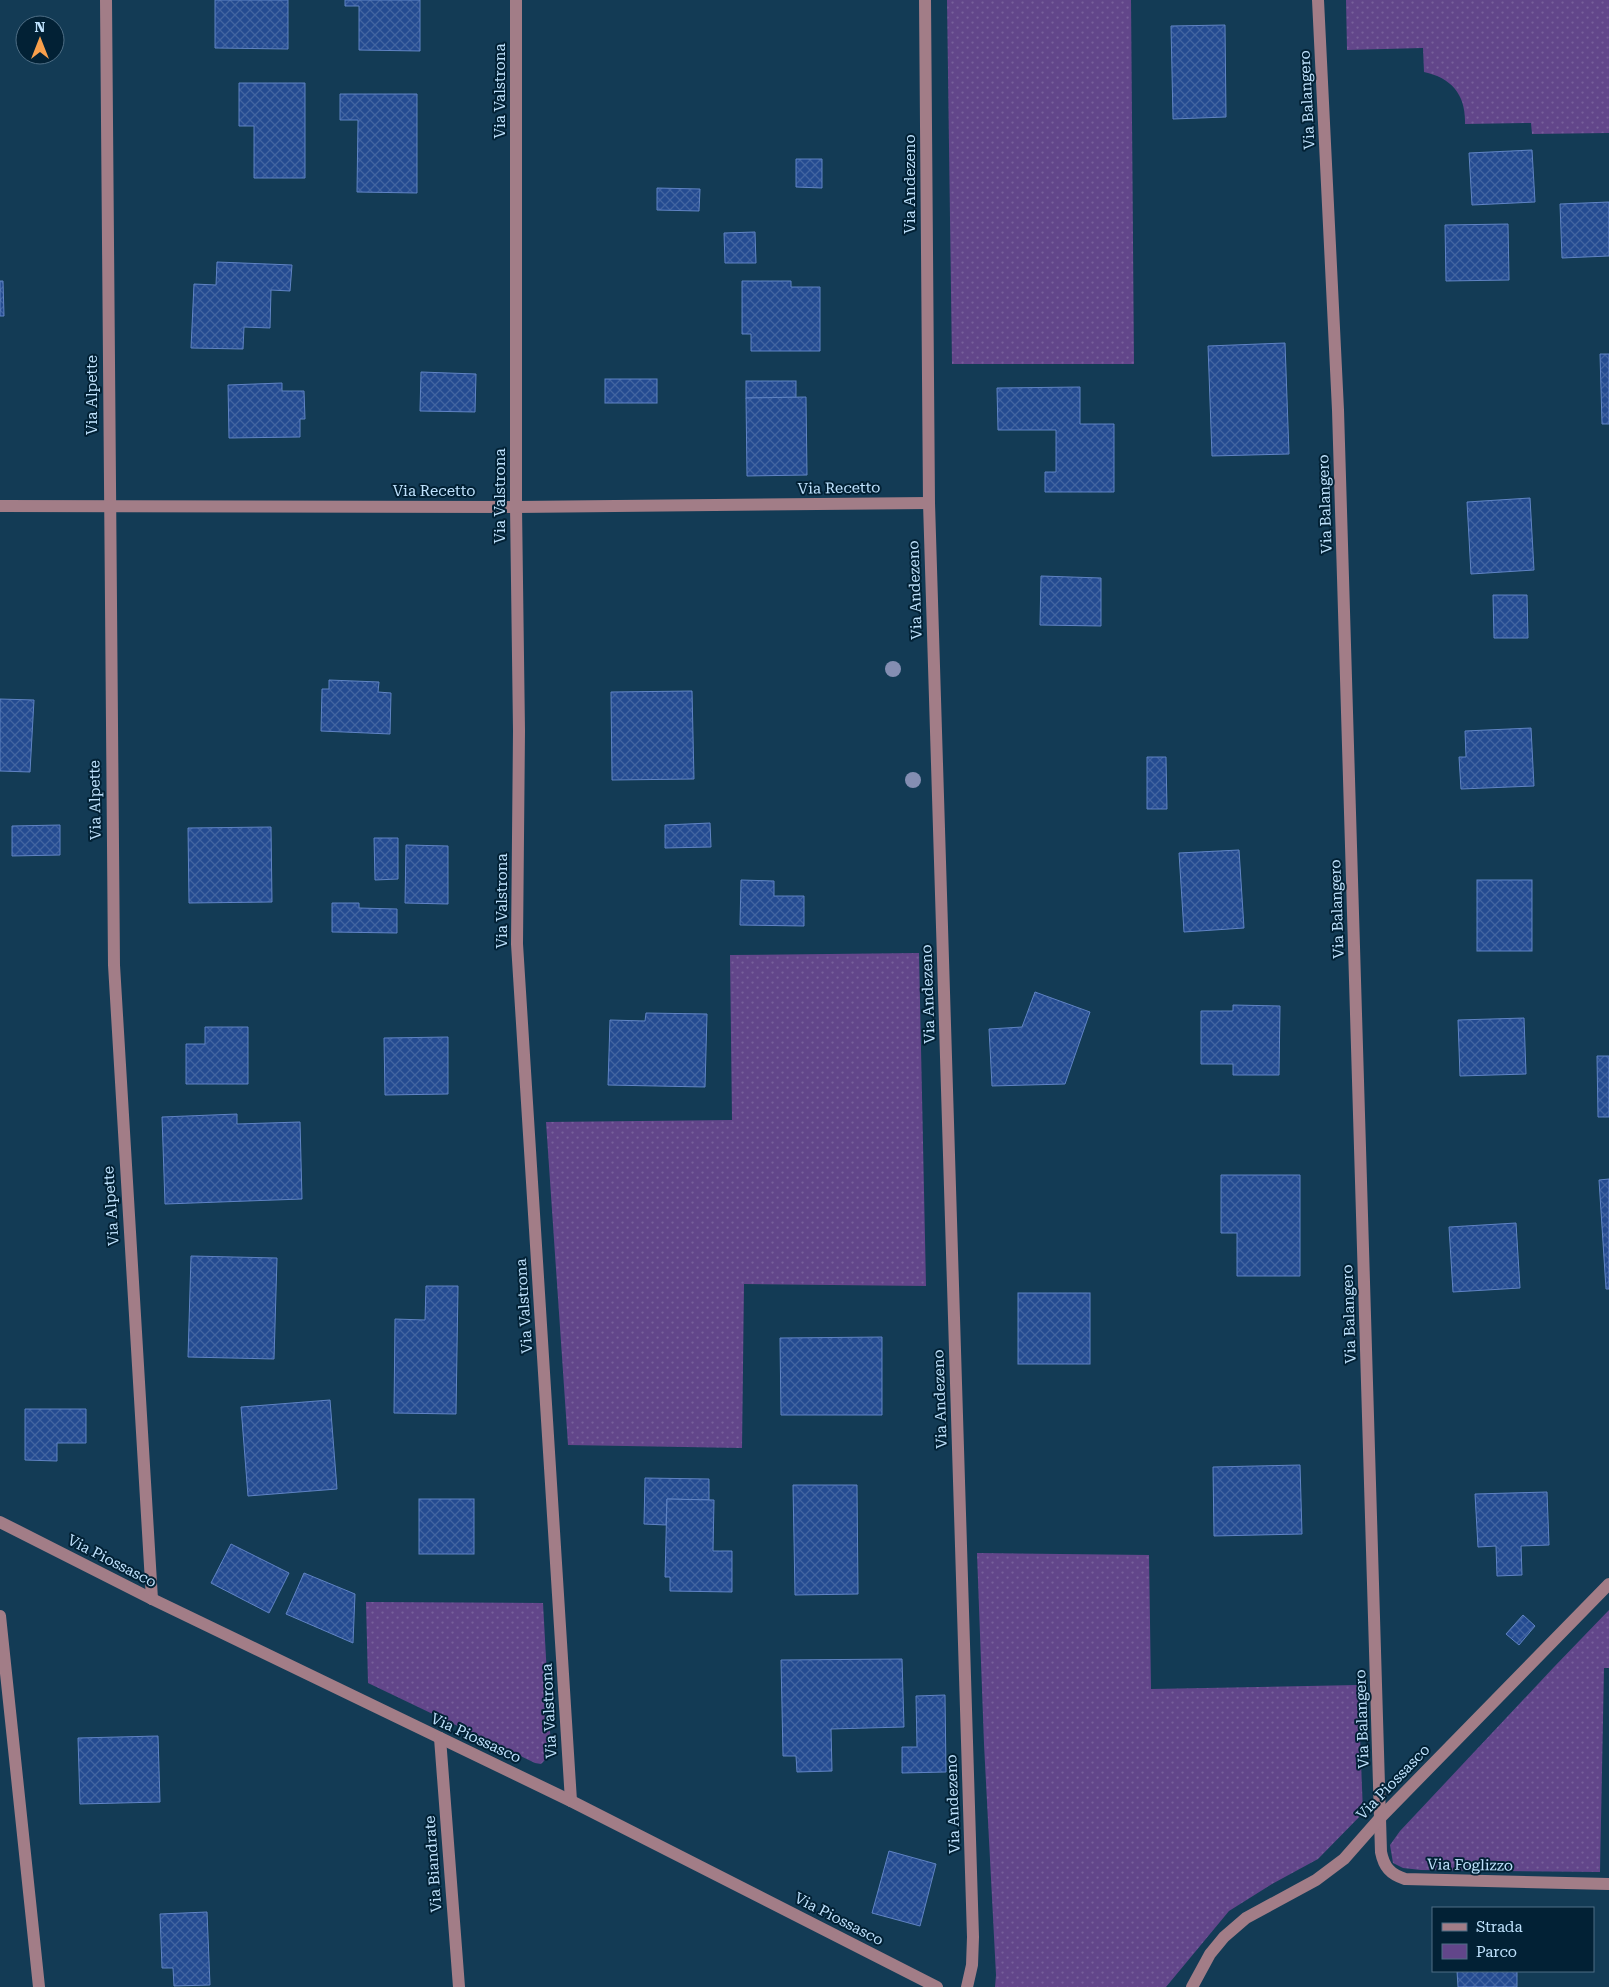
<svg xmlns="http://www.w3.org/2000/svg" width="1609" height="1987" font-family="'Roboto Serif',serif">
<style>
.green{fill:url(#green-dots)}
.building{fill:url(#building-cross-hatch);stroke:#5f83c3}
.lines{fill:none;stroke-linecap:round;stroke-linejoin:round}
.minor{stroke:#a27d87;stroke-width:12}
.tree{fill:#848eb2}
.labels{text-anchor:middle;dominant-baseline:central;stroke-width:4;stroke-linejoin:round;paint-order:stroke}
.street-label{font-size:15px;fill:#bfe2fd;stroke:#022135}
</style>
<defs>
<pattern id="green-dots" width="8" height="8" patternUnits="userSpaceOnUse" patternTransform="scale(1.25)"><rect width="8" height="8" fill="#62468a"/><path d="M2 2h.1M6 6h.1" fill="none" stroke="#77609b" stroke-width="1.8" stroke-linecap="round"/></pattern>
<pattern id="building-cross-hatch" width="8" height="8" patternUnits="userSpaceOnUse" patternTransform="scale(1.25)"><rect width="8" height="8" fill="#244b91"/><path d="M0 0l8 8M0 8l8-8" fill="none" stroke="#4265a1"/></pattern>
</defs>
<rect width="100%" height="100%" fill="#133b55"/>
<g class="green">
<path d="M947 0H1131L1134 364H952Z"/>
<path d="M1346 0H1609V133L1532 134 1531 123 1465 124C1466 95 1452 78 1424 72L1423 48 1347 50Z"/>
<path d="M919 953 926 1286 744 1284 742 1448 568 1445 546 1122 732 1120 730 955Z"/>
<path d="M977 1553 1149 1555 1151 1689 1358 1685 1363 1813 1318 1859 1272 1884 1229 1911 1166 1987H995L996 1975 984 1744Z"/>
<path d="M366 1602 543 1603 551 1749 549 1756 541 1764 535 1763 368 1683Z"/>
<path d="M1609 1610V1668H1604L1600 1872 1421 1870 1403 1868 1393 1863 1390 1845 1400 1831 1554 1667Z"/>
</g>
<g class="building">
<path d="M215 0H288V49L215 48Z"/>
<path d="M345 0H420V51L359 50V6H345Z"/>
<path d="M1225 25 1226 117 1173 119 1171 26Z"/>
<path d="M239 83H305V178H254V126H239Z"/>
<path d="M340 94H417V193L357 192 358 120H340Z"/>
<path d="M1532 150 1535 202 1472 205 1469 153Z"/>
<path d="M796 159H822V188L796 187Z"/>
<path d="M657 188 700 189 699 211 657 210Z"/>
<path d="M1609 202V256L1562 258 1560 204Z"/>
<path d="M1508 224 1509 280 1446 281 1445 225Z"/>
<path d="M755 232 756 263H725L724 233Z"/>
<path d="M217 262 292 265 290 291 271 290 270 328 244 327 243 349 191 348 194 284 216 285Z"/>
<path d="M0 281H3L4 316H0Z"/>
<path d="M742 281H791V287H820V351H751V334H742Z"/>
<path d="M1285 343 1289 454 1212 456 1208 346Z"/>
<path d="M1600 354H1609V424H1602Z"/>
<path d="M421 372 476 374 475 412 420 411Z"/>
<rect x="605" y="379" width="52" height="24"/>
<rect x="746" y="381" width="50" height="17"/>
<path d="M282 383V391H304L305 419H300V437L229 438 228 385Z"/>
<path d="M1080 387V424H1114V492H1045V472H1056V430H998L997 388Z"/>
<path d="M806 397 807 475 747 476 746 398Z"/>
<path d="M1530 498 1534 570 1471 574 1467 502Z"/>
<path d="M1041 576 1101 578V626L1040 625Z"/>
<path d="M1493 595H1527L1528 638H1494Z"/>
<path d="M329 680 379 682 378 692 391 693 390 734 321 731 322 689H329Z"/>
<path d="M692 691 694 779 612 780 611 692Z"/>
<path d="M0 699 34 700 30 772 0 771Z"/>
<path d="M1531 728 1534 786 1461 789 1459 757H1466L1465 731Z"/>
<path d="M1147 757H1166L1167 809H1147Z"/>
<path d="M710 823 711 847 665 848V825Z"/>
<path d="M60 825V855L12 856V826Z"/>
<path d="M271 827 272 902 189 903 188 828Z"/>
<path d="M374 838H398V879L375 880Z"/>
<path d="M406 845 448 846V904L405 903Z"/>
<path d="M1239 850 1244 928 1184 932 1179 853Z"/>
<path d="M741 880 774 881V896H804V926L740 925Z"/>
<rect x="1477" y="880" width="55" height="71"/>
<path d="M332 903H359V908L397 909V933L332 932Z"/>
<path d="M1035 992 1090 1012 1065 1084 992 1086 989 1029 1022 1027Z"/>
<path d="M1233 1005 1280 1006 1279 1075H1233V1064H1201V1011H1233Z"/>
<path d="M646 1013 707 1014 705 1087 608 1085 610 1020 645 1021Z"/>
<path d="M1524 1018 1526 1074 1460 1076 1458 1020Z"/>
<path d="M205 1027H248V1084H186V1044H205Z"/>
<path d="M448 1037V1094L385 1095 384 1038Z"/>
<path d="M1597 1056H1609V1117H1598Z"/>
<path d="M237 1114V1124L300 1122 302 1199 165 1204 162 1117Z"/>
<path d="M1221 1175H1300V1276H1237V1233H1221Z"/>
<path d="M1609 1179V1289H1606L1599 1180Z"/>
<path d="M1516 1223 1520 1288 1453 1292 1449 1227Z"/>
<path d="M191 1256 277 1258 274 1359 188 1357Z"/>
<path d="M426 1286H458L456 1414 394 1413 395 1319 425 1320Z"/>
<rect x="1018" y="1293" width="72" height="71"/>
<path d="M882 1337V1415H781L780 1338Z"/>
<path d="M330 1400 337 1489 248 1496 241 1407Z"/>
<path d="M25 1409H86V1443H57V1461L25 1460Z"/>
<path d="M1300 1465 1302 1534 1214 1536 1213 1467Z"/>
<path d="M645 1478 709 1479V1500L667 1499 666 1525 644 1524Z"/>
<path d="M793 1485H857L858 1594 795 1595Z"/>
<path d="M1547 1492 1549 1545 1521 1546 1522 1575 1497 1576 1496 1546 1478 1547 1475 1494Z"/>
<rect x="419" y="1499" width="55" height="55"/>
<path d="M667 1499 714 1500 713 1551H732V1592L670 1591V1577H665Z"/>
<path d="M231 1544 289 1573 269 1613 211 1583Z"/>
<path d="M304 1573 355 1594 353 1643 286 1614Z"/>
<path d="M1523 1615 1535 1626 1519 1645 1506 1634Z"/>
<path d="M902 1659 904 1727 831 1729 832 1771 797 1772 796 1756H783L781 1660Z"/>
<path d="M945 1695 946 1772 902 1773V1747H917L916 1696Z"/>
<path d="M158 1736 160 1802 80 1804 78 1738Z"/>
<path d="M889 1851 936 1864 920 1926 872 1913Z"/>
<path d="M207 1912 210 1985 174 1986 173 1968H162L160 1914Z"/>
<path d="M1457 1971H1517V1987H1458Z"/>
</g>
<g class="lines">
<g class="minor">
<path d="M106 0 114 965 152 1599"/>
<path d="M516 0V507L519 731 517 944 571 1801"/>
<path d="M925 0 929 503 973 1937 972 1965 967 1987"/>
<path d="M1318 0 1338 410 1381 1852C1384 1867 1390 1874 1405 1879L1609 1884"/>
<path d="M0 506 516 507 929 503"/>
<path d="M0 1522 152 1599 571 1801 937 1987"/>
<path d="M0 1616 39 1987"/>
<path d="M440 1738 459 1987"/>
<path d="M1192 1987 1210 1954 1224 1937 1246 1918 1316 1880 1344 1859 1381 1817 1609 1584"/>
</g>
</g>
<g class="tree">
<circle cx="893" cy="669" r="8"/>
<circle cx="913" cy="780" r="8"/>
</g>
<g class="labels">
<g class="street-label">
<text transform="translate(500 91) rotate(-90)">Via Valstrona</text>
<text transform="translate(1307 100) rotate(-93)">Via Balangero</text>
<text transform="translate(910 184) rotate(-90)">Via Andezeno</text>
<text transform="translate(92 395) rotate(-90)">Via Alpette</text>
<text transform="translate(839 488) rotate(-1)">Via Recetto</text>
<text x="434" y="491">Via Recetto</text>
<text transform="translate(500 496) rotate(-90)">Via Valstrona</text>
<text transform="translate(1325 504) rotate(-92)">Via Balangero</text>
<text transform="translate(915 590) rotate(-92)">Via Andezeno</text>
<text transform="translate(95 800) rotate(-91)">Via Alpette</text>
<text transform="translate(502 901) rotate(-90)">Via Valstrona</text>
<text transform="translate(1337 909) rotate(-92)">Via Balangero</text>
<text transform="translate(928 994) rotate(-92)">Via Andezeno</text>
<text transform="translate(111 1206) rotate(-94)">Via Alpette</text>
<text transform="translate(524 1306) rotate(-94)">Via Valstrona</text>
<text transform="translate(1349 1314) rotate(-92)">Via Balangero</text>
<text transform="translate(940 1399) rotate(-92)">Via Andezeno</text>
<text transform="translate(112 1561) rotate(27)">Via Piossasco</text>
<text transform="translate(549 1711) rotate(-93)">Via Valstrona</text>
<text transform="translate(1362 1719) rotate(-92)">Via Balangero</text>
<text transform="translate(476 1738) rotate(25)">Via Piossasco</text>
<text transform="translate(1393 1782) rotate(-46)">Via Piossasco</text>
<text transform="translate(953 1804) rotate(-92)">Via Andezeno</text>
<text transform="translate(433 1864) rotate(-94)">Via Biandrate</text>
<text transform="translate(1470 1865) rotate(1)">Via Foglizzo</text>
<text transform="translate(839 1919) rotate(27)">Via Piossasco</text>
</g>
</g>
<rect x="1432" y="1907" width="162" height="65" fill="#022135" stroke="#4e6e85"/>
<rect x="1442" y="1923" width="25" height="8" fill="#a27d87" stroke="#4e6e85"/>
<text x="1476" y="1932" font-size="15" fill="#bfe2fd">Strada</text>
<rect x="1442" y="1944" width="25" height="15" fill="#62468a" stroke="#4e6e85"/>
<text x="1476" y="1957" font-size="15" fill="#bfe2fd">Parco</text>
<g transform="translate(40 40)"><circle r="24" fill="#022135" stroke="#4e6e85"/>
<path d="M0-4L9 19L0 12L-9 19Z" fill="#f9a04c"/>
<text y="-8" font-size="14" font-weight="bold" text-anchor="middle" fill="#bfe2fd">N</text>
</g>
</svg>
